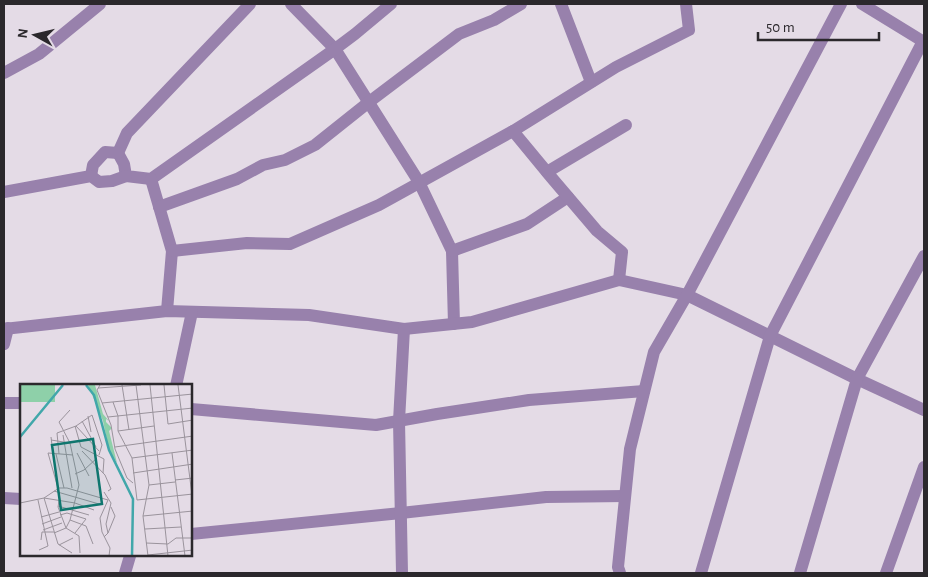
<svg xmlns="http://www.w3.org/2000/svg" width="928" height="577" font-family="'Alegreya Sans',sans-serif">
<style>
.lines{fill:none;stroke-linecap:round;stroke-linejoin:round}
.minor{stroke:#9881ac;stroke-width:12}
.inset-river{fill:none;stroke:#41a7aa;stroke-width:2.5}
.inset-road{fill:none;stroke:#9a939c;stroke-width:1}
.view{fill:#0f766e;fill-opacity:0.15;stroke:#0f766e;stroke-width:2.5}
.inset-edge{fill:none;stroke:#2b282c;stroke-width:2.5}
</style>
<rect width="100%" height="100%" fill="#e4dbe6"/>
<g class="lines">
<g class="minor">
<path d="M291 4 335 49 419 182 452 251 454 324"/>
<path d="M561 4 591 82"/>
<path d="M862 4 924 42"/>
<path d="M4 73 39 54 100 4"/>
<path d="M118 153 124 164 126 176 151 179 335 49 355 34 391 4"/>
<path d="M118 153 127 133 250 4"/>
<path d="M547 172 626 125"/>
<path d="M91 176 93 165 105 152 118 153"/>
<path d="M151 179 172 251 167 311"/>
<path d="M4 192 91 176 99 182 112 181 126 176"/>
<path d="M159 207 237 179 263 165 285 160 315 145 369 102 459 34 494 20 521 4"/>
<path d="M172 251 247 243 290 244 379 205 513 131"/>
<path d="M452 251 527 224 568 197"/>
<path d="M619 280 622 252 597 231 551 177 513 131 616 67 689 30 686 4"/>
<path d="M4 329 167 311 309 315 404 329 472 322 619 280 687 295 857 379 924 410"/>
<path d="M4 344 8 328"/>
<path d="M176 386 192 312"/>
<path d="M4 403H21"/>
<path d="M191 409 376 425 437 414 529 400 644 391"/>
<path d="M4 498 21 499"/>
<path d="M191 534 401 513 546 497 625 496"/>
<path d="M125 573 130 556"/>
<path d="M402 573 399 421 404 329"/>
<path d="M620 573 618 567 630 449 654 352 687 295 841 4"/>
<path d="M701 573 770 336 923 41"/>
<path d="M800 573 857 379 924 256"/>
<path d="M886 573 924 467"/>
</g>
</g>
<g transform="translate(20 384)">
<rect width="172" height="172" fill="#e4dbe6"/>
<path d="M0 1H35V18H0ZM68 1H75L83 30 89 37 86 35V38L92 44 89 47 97 79 89 66 83 37Z" fill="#8ed0a9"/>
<path class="inset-river" d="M66 1 74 11 89 66 113 115 112 172M0 53 43 1"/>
<path class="inset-road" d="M80 1 77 6 91 41 95 65 107 94 113 99M102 1 109 46M116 1 129 101 123 132 128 172M130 1 148 172M144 1 148 40 173 36M158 1 172 111M78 4 121 1M93 18 98 32V47L112 74 117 116 173 110M82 19 173 10M50 26 39 38 50 59 59 101 50 136M68 32 71 48M88 33 173 24M62 37 76 63M55 42 61 63M56 42 79 67M98 47 134 42M43 51 52 104M31 53 33 69M31 56 50 59M61 63 84 75 83 89M95 63 173 52M62 67 85 91 91 105 88 107M57 69 69 92M152 69 165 172M36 70 44 104M39 70 37 49 56 42 72 31 82 61 79 71M112 74 173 66M113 89 173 80M55 90 64 86 77 74M155 96 173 94M129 101 155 98M38 104 28 69 53 71M34 107 79 120M84 108 91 119 86 140 88 149 84 153M18 116 28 162 19 166M0 119 24 114 39 104H47L88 116 80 134 82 148 90 164 89 172M38 122 69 131M40 131 47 129 66 135M123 132 173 127M21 133 39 128M22 140 41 133M125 145 161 143M23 146 42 139M34 149 46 144 38 123 39 117M55 149 66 135M88 149 95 132 91 123M21 156 22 148H34M126 159 148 160 156 154H173M39 161 53 154M52 169 38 160 24 114 55 119 74 126M60 169 59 152 46 144 50 136 66 142 73 160M128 171 173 166"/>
<path class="view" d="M73 55 82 120 41 126 32 61Z"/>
<rect width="172" height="172" class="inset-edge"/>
</g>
<rect width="928" height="577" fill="none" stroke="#2b282c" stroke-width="10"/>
<g transform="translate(35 35) rotate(278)" stroke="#e4dbe6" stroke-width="4" paint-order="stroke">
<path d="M0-4L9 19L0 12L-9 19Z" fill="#2b282c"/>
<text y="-8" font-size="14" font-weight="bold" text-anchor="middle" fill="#2b282c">N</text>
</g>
<path d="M758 32v8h121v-8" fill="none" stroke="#2b282c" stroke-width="2.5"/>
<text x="766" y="32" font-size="15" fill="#2b282c" stroke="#e4dbe6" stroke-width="4" paint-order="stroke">50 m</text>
</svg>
